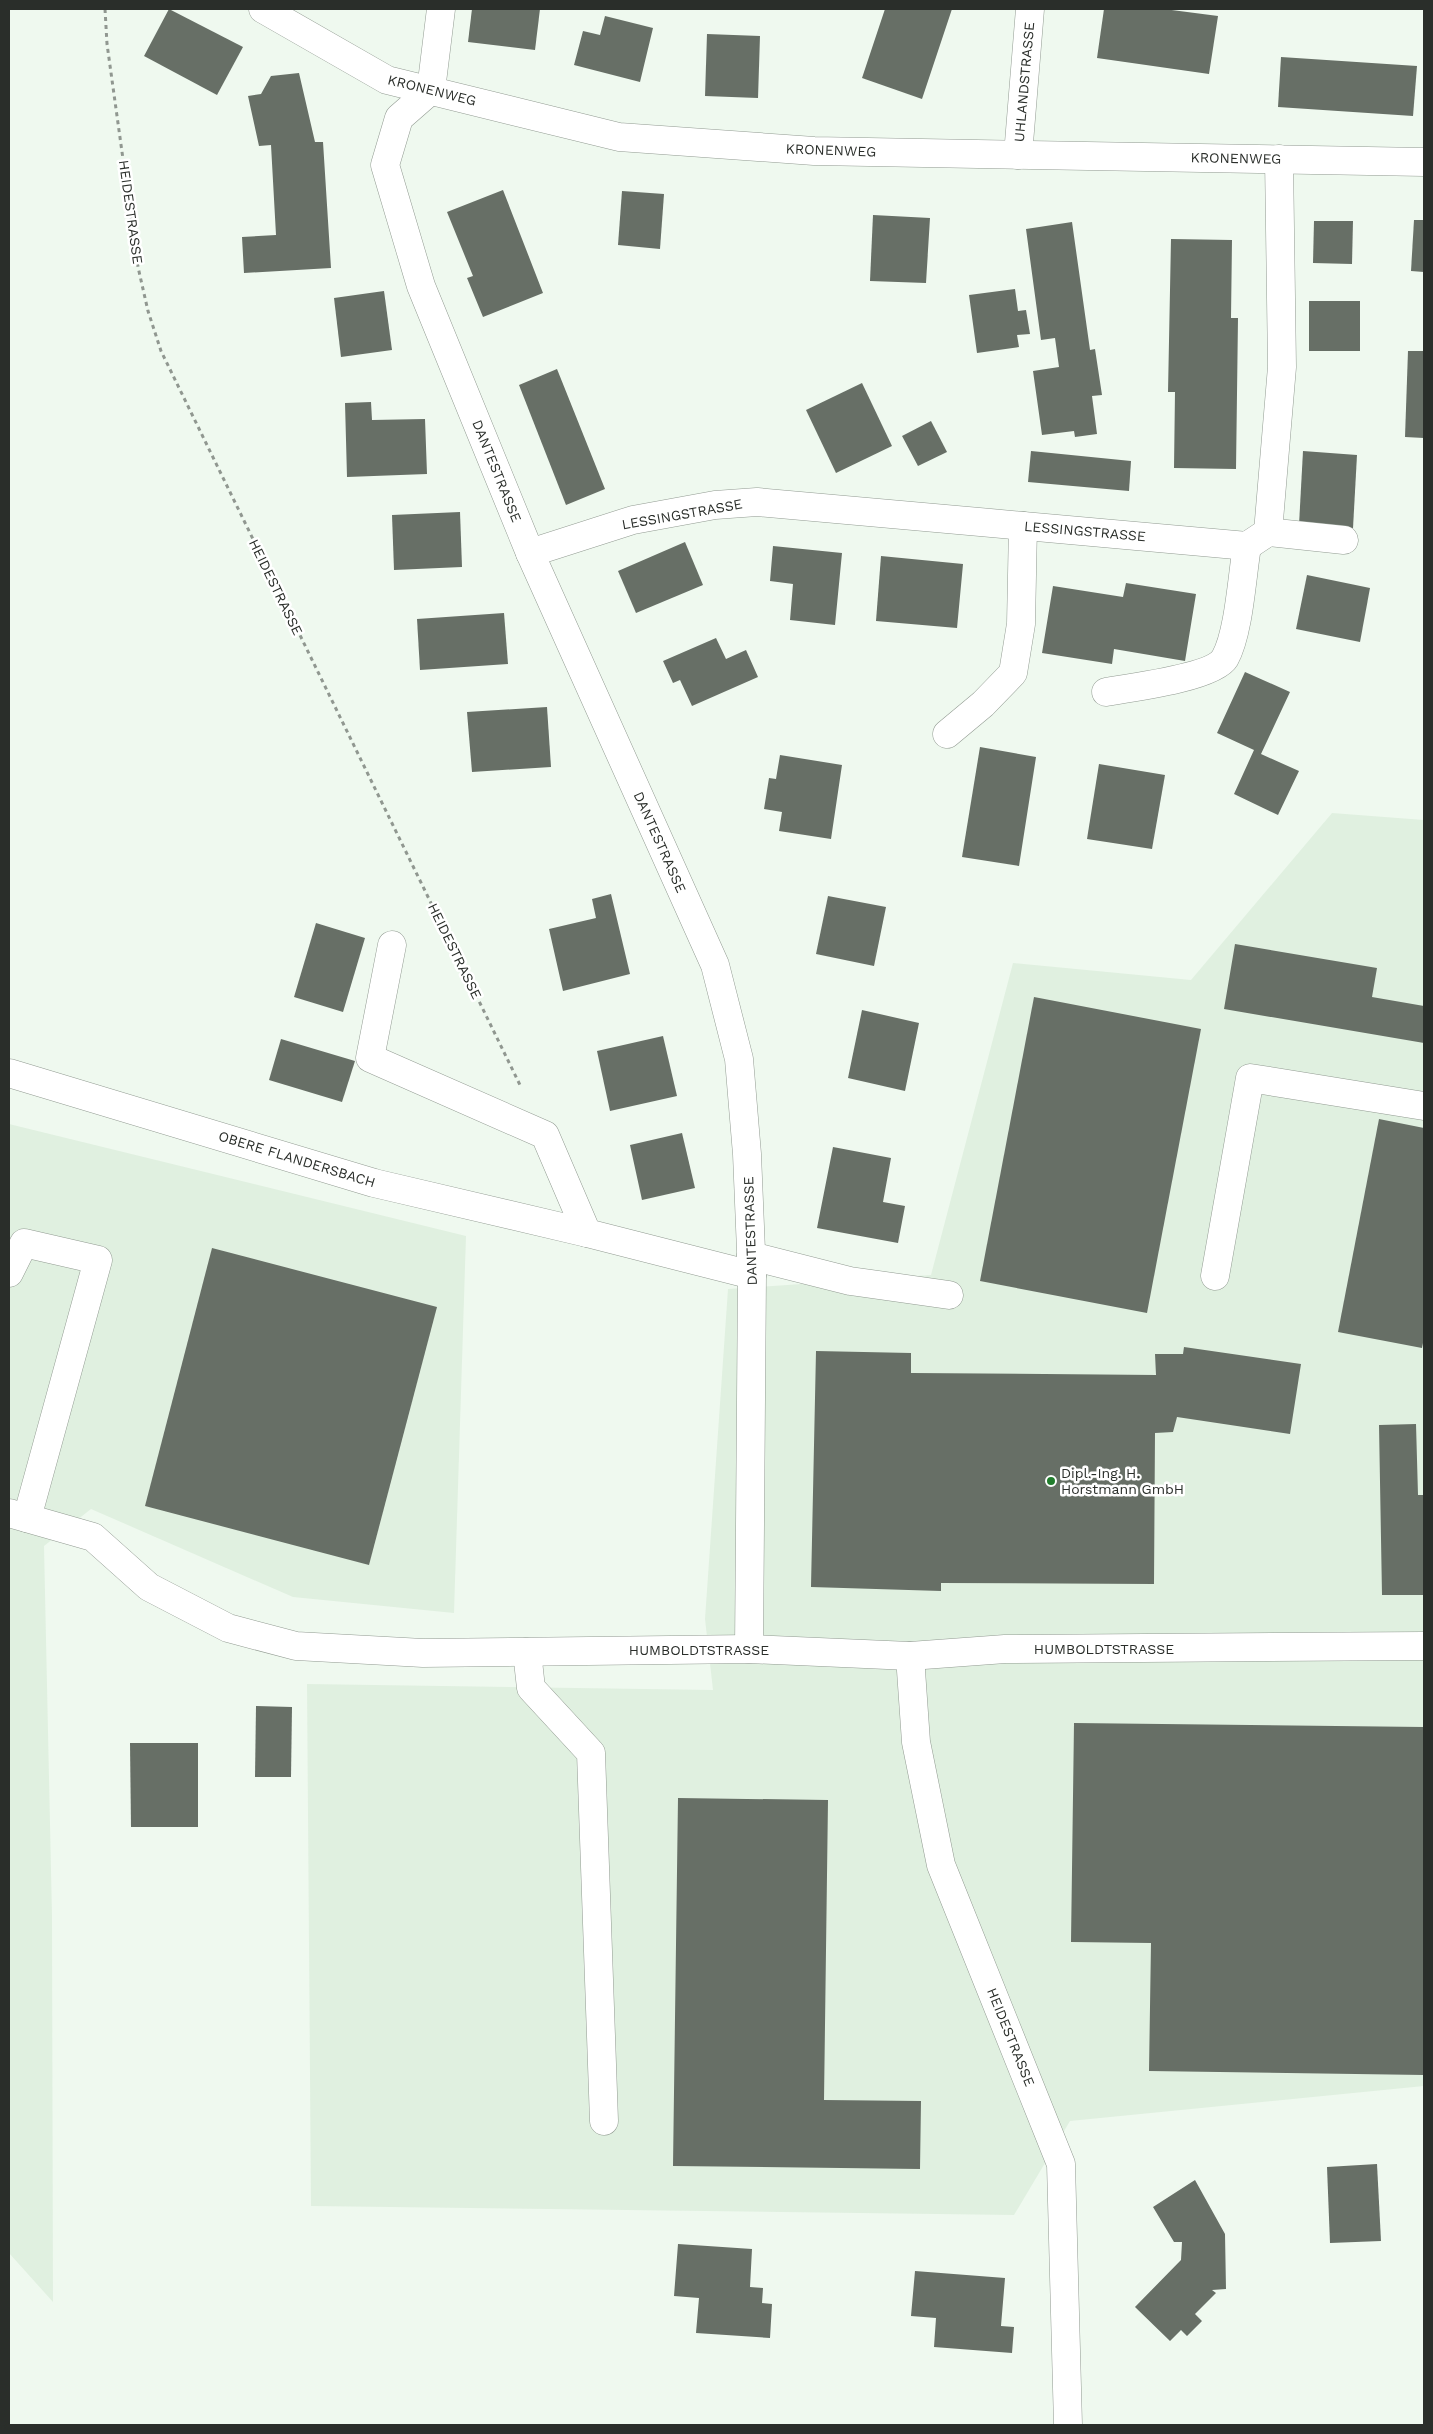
<svg xmlns="http://www.w3.org/2000/svg" width="1433" height="2434" font-family="'Work Sans',sans-serif">
<style>
.built{fill:#e0f0e0}
.building{fill:#676f66}
.lines{fill:none;stroke-linecap:round;stroke-linejoin:round}
.minor-casing{stroke:#929b92;stroke-width:29}
.path{stroke:#909790;stroke-width:3;stroke-dasharray:4 4;stroke-linecap:butt}
.minor{stroke:#fff;stroke-width:28}
.poi-dot{fill:#217d2d;stroke:#fff;stroke-width:2}
.labels{text-anchor:middle;dominant-baseline:central;stroke-width:5;stroke-linejoin:round;paint-order:stroke}
.street-label{font-size:14px;fill:#2a2e2a;stroke:#fff}
.poi-label{font-size:14px;fill:#2a2e2a;stroke:#fff;text-anchor:start}
</style>
<rect width="100%" height="100%" fill="#eff9ef"/>
<g class="built">
<path d="M1332 813 1424 820V2086L1070 2121 1014 2215 311 2206 307 1684 713 1690 705 1619 728 1289 931 1275 1013 963 1191 980Z"/>
<path d="M9 1124 466 1236 454 1613 293 1597 91 1509 44 1546 52 1916 53 2302 9 2253Z"/>
</g>
<g class="building">
<path d="M169 9 243 47 217 95 144 56Z"/>
<path d="M472 9H540L535 50 468 42Z"/>
<path d="M885 9H952L922 99 862 78Z"/>
<path d="M1104 9H1164L1218 16 1209 74 1097 58Z"/>
<path d="M605 16 653 28 640 82 574 65 583 31 600 35Z"/>
<path d="M707 34 760 36 758 98 705 96Z"/>
<path d="M1281 57 1417 66 1413 116 1278 107Z"/>
<path d="M299 73 315 142H323L331 268 244 273 242 237 276 235 271 145 259 146 248 96 261 94 271 76Z"/>
<path d="M503 190 543 293 483 317 467 278 473 276 447 212Z"/>
<path d="M622 191 664 194 660 249 618 245Z"/>
<path d="M873 215 930 218 926 283 870 281Z"/>
<path d="M1414 220H1424V272L1411 271Z"/>
<path d="M1314 221H1353L1352 264 1313 263Z"/>
<path d="M1072 222 1090 350 1095 349 1102 395 1092 396 1097 434 1075 437 1074 431 1042 435 1033 371 1059 367 1055 338 1041 340 1026 229Z"/>
<path d="M1171 239 1232 240 1231 318H1238L1236 469 1174 468 1175 392H1168Z"/>
<path d="M1015 289 1018 311 1026 310 1030 334 1017 335 1019 347 977 353 969 295Z"/>
<path d="M384 291 392 350 341 357 334 298Z"/>
<rect x="1309" y="301" width="51" height="50"/>
<path d="M1408 351H1424V438L1405 437Z"/>
<path d="M557 369 605 489 566 505 519 385Z"/>
<path d="M862 383 892 446 836 473 806 410Z"/>
<path d="M371 402 372 420 425 419 427 474 347 477 345 403Z"/>
<path d="M931 421 947 452 918 466 902 436Z"/>
<path d="M1031 451 1131 461 1129 491 1028 482Z"/>
<path d="M1303 451 1357 455 1353 528 1299 525Z"/>
<path d="M460 512 462 567 394 570 392 515Z"/>
<path d="M685 542 703 585 636 613 618 571Z"/>
<path d="M773 546 842 553 835 625 790 620 793 584 770 581Z"/>
<path d="M881 556 963 564 957 628 876 621Z"/>
<path d="M1307 575 1370 588 1360 642 1296 629Z"/>
<path d="M1126 583 1196 594 1185 661 1114 649 1112 664 1042 653 1053 586 1123 597Z"/>
<path d="M504 613 508 664 420 670 417 619Z"/>
<path d="M716 638 726 659 746 650 758 677 692 706 680 680 673 683 663 661Z"/>
<path d="M1245 672 1290 692 1261 754 1299 771 1278 815 1234 794 1254 750 1217 733Z"/>
<path d="M547 707 551 767 472 772 467 712Z"/>
<path d="M980 747 1036 757 1019 866 962 857Z"/>
<path d="M780 755 842 765 831 839 779 831 782 812 764 809 769 778 776 779Z"/>
<path d="M1099 764 1165 775 1152 849 1087 839Z"/>
<path d="M611 894 630 974 563 991 549 929 596 918 592 899Z"/>
<path d="M828 896 886 907 874 966 816 954Z"/>
<path d="M316 923 365 938 343 1012 294 997Z"/>
<path d="M1235 944 1377 968 1372 997 1424 1006V1043L1224 1009Z"/>
<path d="M1034 997 1201 1029 1147 1313 980 1281Z"/>
<path d="M862 1010 919 1023 905 1091 848 1078Z"/>
<path d="M663 1036 677 1096 610 1111 597 1051Z"/>
<path d="M281 1039 355 1061 342 1102 269 1080Z"/>
<path d="M1379 1119 1424 1128V1338L1422 1348 1338 1332Z"/>
<path d="M682 1133 695 1188 642 1200 630 1145Z"/>
<path d="M833 1147 891 1158 883 1202 905 1206 898 1243 817 1228Z"/>
<path d="M212 1248 437 1307 369 1565 145 1506Z"/>
<path d="M1184 1347 1301 1364 1290 1434 1177 1417 1173 1432 1155 1433 1154 1584 941 1583V1591L811 1587 816 1351 911 1353V1373L1156 1375 1155 1354H1183Z"/>
<path d="M1416 1424 1418 1495H1424V1595H1382L1379 1425Z"/>
<path d="M256 1706 292 1707 291 1777H255Z"/>
<path d="M1074 1723 1424 1727V2075L1149 2071 1151 1943 1071 1942Z"/>
<path d="M130 1743H198V1827H131Z"/>
<path d="M678 1798 828 1800 824 2100 921 2101 920 2169 673 2166Z"/>
<path d="M1377 2164 1381 2241 1330 2243 1327 2167Z"/>
<path d="M1195 2180 1225 2234 1226 2289 1212 2290 1216 2293 1195 2314 1202 2321 1187 2336 1181 2330 1170 2341 1135 2307 1181 2260 1182 2242H1174L1153 2207Z"/>
<path d="M678 2244 752 2249 750 2287 763 2288 762 2303 772 2304 770 2338 696 2333 699 2298 674 2296Z"/>
<path d="M915 2271 1005 2278 1001 2326 1014 2327 1012 2353 934 2347 936 2318 911 2316Z"/>
</g>
<g class="lines">
<defs>
<g id="minor">
<path d="M263 9 387 80 619 137 814 151 1424 162"/>
<path d="M441 9 431 90 399 118 385 165 421 286 530 553 715 965 739 1059 747 1154 752 1275 749 1649"/>
<path d="M1018 155 1030 9"/>
<path d="M1268 532 1344 540"/>
<path d="M530 553 633 520 715 505 757 502 1247 546 1268 532 1282 367 1279 159"/>
<path d="M1106 692C1130 688 1214 677 1225 658 1239 633 1242 576 1247 546"/>
<path d="M947 734 983 704 1013 673 1021 624 1023 526"/>
<path d="M392 945 370 1058 545 1135 587 1233 752 1275"/>
<path d="M9 1073 374 1183 587 1233"/>
<path d="M751 1256 850 1281 949 1295"/>
<path d="M9 1273 24 1243 98 1260 27 1518"/>
<path d="M1215 1276 1250 1078 1424 1106"/>
<path d="M9 1513 93 1537 149 1587 228 1628 296 1646 423 1653 749 1649 910 1656 1005 1649 1424 1646"/>
<path d="M527 1652 531 1688 591 1753 604 2121"/>
<path d="M910 1656 916 1742 941 1865 1061 2164 1068 2425"/>
</g>
</defs>
<use href="#minor" class="minor-casing"/>
<path class="path" d="M105 9 107 44 138 267 148 311 161 351 521 1087"/>
<use href="#minor" class="minor"/>
</g>
<circle class="poi-dot" cx="1051" cy="1481" r="5"/>
<g class="labels">
<g class="street-label">
<text transform="translate(1024 82) rotate(-85)">UHLANDSTRASSE</text>
<text transform="translate(432 90) rotate(14)">KRONENWEG</text>
<text transform="translate(831 150) rotate(2)">KRONENWEG</text>
<text transform="translate(1236 158) rotate(1)">KRONENWEG</text>
<text transform="translate(131 212) rotate(82)">HEIDESTRASSE</text>
<text transform="translate(497 471) rotate(68)">DANTESTRASSE</text>
<text transform="translate(682 514) rotate(-10)">LESSINGSTRASSE</text>
<text transform="translate(1085 531) rotate(5)">LESSINGSTRASSE</text>
<text transform="translate(276 587) rotate(64)">HEIDESTRASSE</text>
<text transform="translate(660 842) rotate(66)">DANTESTRASSE</text>
<text transform="translate(455 951) rotate(64)">HEIDESTRASSE</text>
<text transform="translate(297 1159) rotate(17)">OBERE FLANDERSBACH</text>
<text transform="translate(750 1231) rotate(-92)">DANTESTRASSE</text>
<text x="1104" y="1649">HUMBOLDTSTRASSE</text>
<text x="699" y="1650">HUMBOLDTSTRASSE</text>
<text transform="translate(1011 2037) rotate(68)">HEIDESTRASSE</text>
</g>
<g class="poi-label">
<text x="1061" y="1473">Dipl.-Ing. H.<tspan x="1061" dy="16">Horstmann GmbH</tspan></text>
</g>
</g>
<rect width="1433" height="2434" fill="none" stroke="#2a2e2a" stroke-width="20"/>
</svg>
